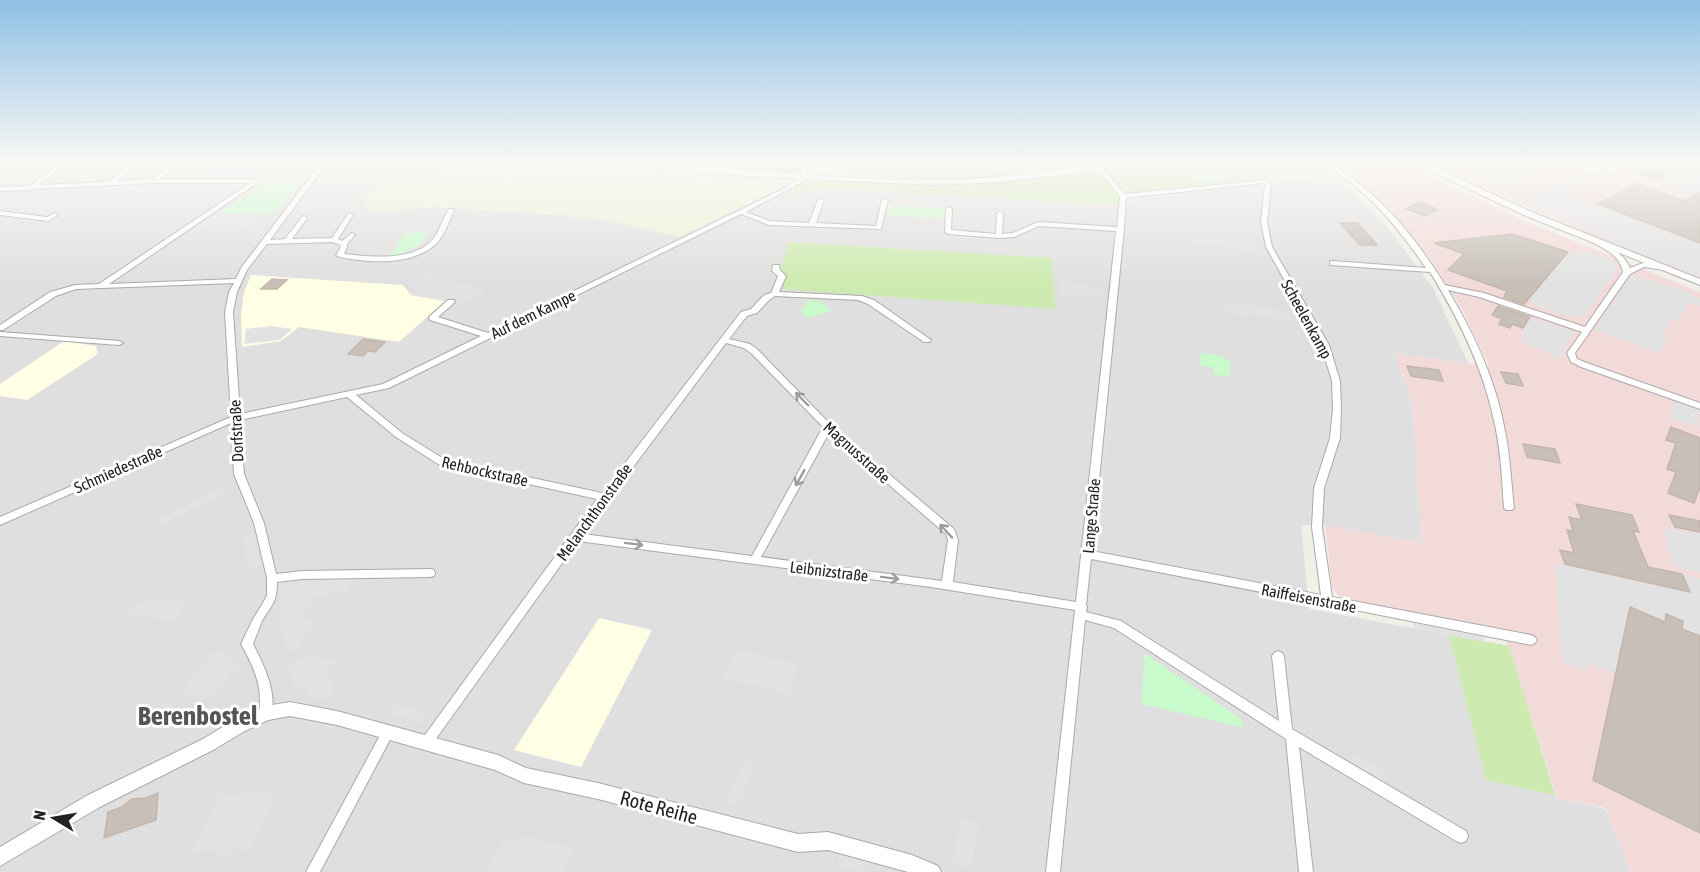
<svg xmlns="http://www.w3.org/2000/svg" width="1700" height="872" font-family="'Asap Condensed',sans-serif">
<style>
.residential{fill:#e0dfdf}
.commercial{fill:#f2dad9}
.education{fill:#ffffe5}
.construction{fill:#c7c7b4}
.farmland{fill:#eef0d5}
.grass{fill:#cdebb0}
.park{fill:#c8facc}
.parking{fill:#e2e2e2}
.plaza{fill:#dddde8}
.building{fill:#c7bfb8;stroke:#c4b6ab;stroke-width:1.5}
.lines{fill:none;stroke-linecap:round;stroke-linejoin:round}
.minor-casing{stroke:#a9a9a9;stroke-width:2}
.tertiary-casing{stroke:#a9a9a9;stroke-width:2}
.minor{fill:#fff;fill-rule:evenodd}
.tertiary{fill:#fff;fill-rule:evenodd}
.oneway{stroke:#9c9c9c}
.labels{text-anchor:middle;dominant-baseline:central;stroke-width:6;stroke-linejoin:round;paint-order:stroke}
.street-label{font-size:16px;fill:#222;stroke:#fff}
.near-street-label{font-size:20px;fill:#222;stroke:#fff}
.near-district-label{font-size:27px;font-weight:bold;fill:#555;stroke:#fff}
</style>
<rect width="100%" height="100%" fill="#f2efe9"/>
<path class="residential" d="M0 163H454L438 173 387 175 369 211 438 207 562 215 610 221 679 237 785 186 796 193 828 188 1128 206 1131 200 1331 175 1336 176 1384 223 1433 288 1468 363 1395 354 1412 403 1422 543 1325 525H1301L1309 609 1509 646 1555 795 1557 798 1606 809 1631 872H0Z"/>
<g class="commercial">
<path d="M1429 163H1700V277L1622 248Z"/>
<path d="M1408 166 1527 222 1700 292V872H1631L1606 808 1557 798 1509 647 1501 629 1343 600 1332 588 1325 525 1422 543 1412 403 1395 354 1489 366 1463 311 1431 259 1389 208 1350 172Z"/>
</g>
<g class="education">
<path d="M251 275 403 285 411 295 445 301 399 342 299 327 281 341 242 347 241 314 244 292Z"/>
<path d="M64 341 96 346 98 354 27 400 0 396V384Z"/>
<path d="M599 618 652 630 581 767 514 750Z"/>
</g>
<path class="construction" d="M641 163H803L800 170 790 173Z"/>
<path class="farmland" d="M454 163H589L709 177 782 181 785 186 679 237 610 221 562 215 438 207 368 211 363 200 387 175 438 173Z"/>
<g class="grass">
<path d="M863 163H981L1061 168 980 178 925 179 838 174Z"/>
<path d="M1177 163H1323L1338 171 1134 192 1118 205 828 188 796 193 793 191 795 187 809 181 965 184Z"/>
<path d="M789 242 1052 258 1055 309 780 289V270Z"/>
<path d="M1449 635 1509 646 1555 795 1486 780Z"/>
</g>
<g class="park">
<path d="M1224 169 1236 179 1202 183 1191 173Z"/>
<path d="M263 183H301L272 215 221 213Z"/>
<path d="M888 206 946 208 945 218 886 215Z"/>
<path d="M428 231 419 246 390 257 404 234Z"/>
<path d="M808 300 819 301 832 310 809 318 801 312Z"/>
<path d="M1201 353 1221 356 1230 362V377L1213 374V367L1200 366Z"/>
<path d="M1144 653 1240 718 1244 728 1142 704Z"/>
</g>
<g class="parking">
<path d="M1485 163H1562L1545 171 1540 169 1522 178 1526 181 1511 188 1505 185 1501 187 1468 174Z"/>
<path d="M1672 163H1700V192L1691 197 1652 183 1680 166Z"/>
<path d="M1582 172 1595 177 1565 191 1700 243V276L1621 246 1524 199 1525 195Z"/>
<path d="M259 182 261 183 214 215 256 220 239 233 195 229 198 226H195Z"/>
<path d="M1194 235 1256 243 1257 251 1194 243Z"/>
<path d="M1568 252H1587L1607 258 1618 267 1585 317 1561 315 1535 305 1529 299Z"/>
<path d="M430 273 439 280 482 287 483 295 452 308 445 301 411 295 408 291 413 289 408 286Z"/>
<path d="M1632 275 1692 293 1691 296 1700 299V306L1688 303 1679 320 1672 318 1661 336 1668 339 1660 353 1594 330Z"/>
<path d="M1059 279 1103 290 1102 298 1061 295Z"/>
<path d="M1224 302 1288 310 1290 321 1224 312Z"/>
<path d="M1531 318 1574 332 1560 359 1519 340Z"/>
<path d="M272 326 292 329 280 340 244 344 246 329Z"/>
<path d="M1109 379 1113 380 1100 523 1094 522Z"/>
<path d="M1674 400 1700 409 1698 427 1669 417Z"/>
<path d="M221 487 225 492 159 527 156 521Z"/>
<path d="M1666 528 1700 534V573L1676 566 1666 549Z"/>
<path d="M253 531 261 566 250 571 242 535Z"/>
<path d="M1556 563 1642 580 1644 583 1689 592 1682 574 1700 579V636L1630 608 1616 675 1589 663 1587 671 1563 662 1558 621Z"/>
<path d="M356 577 345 593 316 596 302 616 316 622 297 649 288 651 282 633 280 579Z"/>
<path d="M149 597 189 602 174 620 128 614 137 605H142Z"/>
<path d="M1413 623 1484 637 1485 642 1414 629Z"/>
<path d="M1147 647 1260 722 1257 725 1147 651Z"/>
<path d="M735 649 799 665 787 694 723 677Z"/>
<path d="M212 652 229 655 237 665 213 698 179 694Z"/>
<path d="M309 656 335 659 336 663 325 669 326 679 332 677 334 695 322 699 309 696 306 687 295 691 288 664Z"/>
<path d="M394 703 429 713 422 723 386 713Z"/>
<path d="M1354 754 1384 772 1381 782 1350 764Z"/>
<path d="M744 760 756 764 738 806 725 802Z"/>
<path d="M276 792 250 850 193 852 222 794Z"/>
<path d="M960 819 979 824 971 868 952 862Z"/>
<path d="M521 835 574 848 563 872H487L504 839 518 840Z"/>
<path d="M840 853 865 860 862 872 837 865Z"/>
</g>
<path class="plaza" d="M214 163H269L261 173H204Z"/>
<g class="building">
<path d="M1638 163H1668L1679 167 1655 181 1627 169Z"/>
<path d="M1637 184 1684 201 1700 192V243L1598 204Z"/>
<path d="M1419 202 1438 210 1425 216 1406 209Z"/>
<path d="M1340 223H1358L1377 245H1360Z"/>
<path d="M1512 234 1568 252 1524 304 1504 297 1507 291 1448 270 1464 254 1434 243Z"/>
<path d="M272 279 287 280 277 289H261Z"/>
<path d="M1498 306 1530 317 1523 328 1512 324 1510 328 1499 324 1502 319 1492 315Z"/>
<path d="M363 339 385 342 375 352 368 351 363 356 348 354Z"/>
<path d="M1407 366 1439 370 1443 381 1411 376Z"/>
<path d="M1501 372 1518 374 1523 386 1506 383Z"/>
<path d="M1671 427 1700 438V487L1694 503 1668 493 1676 472 1667 469 1676 443 1666 440Z"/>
<path d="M1523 444 1555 449 1560 463 1527 457Z"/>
<path d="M1576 504 1632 515 1639 532 1633 531 1648 567 1682 574 1690 592 1565 564 1560 550 1574 553 1567 530 1573 531 1569 517 1582 520Z"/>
<path d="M1669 515 1700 521V532L1675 527Z"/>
<path d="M1630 607 1665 622 1666 614 1683 621 1682 629 1700 636V833L1593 780Z"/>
<path d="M158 793 156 820 104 838 108 812 122 807 132 799 147 798Z"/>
</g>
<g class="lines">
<defs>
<g id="minor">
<path d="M25 163H43L40 165 0 170V166Z"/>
<path d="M60 163H67L38 185 108 182 127 167H100L96 163 135 164V166L117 181 153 179 172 163H179L161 179H257L260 181 109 284 236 279 241 268 321 163H327L270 240 285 239 302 217 304 216 307 218 292 239 332 238 348 214 350 213 353 215 338 239 342 241 352 233 355 235 347 244V247L344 254C370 257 415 262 434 238 440 229 443 218 449 209H453L454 210C449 221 445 235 436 244 412 266 369 263 340 257L336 255 341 247 340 245 333 242 267 244 247 270 237 292 233 312 240 414 383 384 481 336 430 320 429 318 430 316 448 300H454L455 302 438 317 488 333 785 188 797 180 804 163H810L802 182 746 212 770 221 809 223 818 200 821 198 824 200 816 223 876 226 882 200 885 198 888 200 881 229 769 225 741 214 389 388 356 395 402 433 444 459 602 493 741 312 751 309 764 295 771 293 778 276 772 271 773 265H779L780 270 786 276 779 292 862 296 874 300 931 340 930 342H924L868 304 858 300 775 296 770 299 757 313 747 316 729 339 750 344 757 349 831 425 954 529 958 540 953 582 1076 602 1116 231 1039 226 1014 237 999 238 948 234 945 232 946 209 949 207 952 209 951 230 996 234 997 213 1000 211 1003 213 1002 234 1013 233 1038 222 1117 227 1120 196 1098 170V168H1102L1125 194 1266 180 1271 183 1267 222 1272 247 1329 345 1340 381 1341 409 1340 438 1324 488 1322 527 1332 597 1531 635 1535 637 1537 640 1535 643 1531 645 1330 605 1327 606 1323 604 1091 559 1086 605 1087 607 1086 612 1121 621 1279 721 1272 656 1274 653 1278 651 1282 653 1284 656 1292 729 1466 831 1468 836 1466 841 1461 843 1456 841 1299 747 1313 872H1299L1286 739 1114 628 1085 620 1060 872H1046L1075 610 931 587 578 541 430 747 426 749 422 747 420 743 422 739 597 499 438 464 396 437 347 397 240 420 244 474 264 523 276 574 302 571 430 569 434 570 435 573 434 576 430 577 302 579 277 582C277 603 272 604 262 621 259 628 256 637 253 644 263 663 279 695 270 717L266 718 262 717C258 708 261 698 259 688 256 672 249 658 241 644L253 619 263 603 267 595V578L254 523 234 474 231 423 0 525V517L231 417 225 312 229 292 234 283 76 289 56 296 3 330H0V325L50 292 75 285 99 284 250 183H155L33 189 29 191 26 190 0 191V187L30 186ZM1263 183 1265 184 1261 222 1266 247 1321 345 1332 381 1333 409 1330 438 1314 488 1312 527 1321 595 1092 551 1124 229 1126 198ZM726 343 744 348 751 353 823 427 752 556 583 534ZM829 433 946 534 948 540 942 581 761 557Z"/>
<path d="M1325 163C1335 163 1341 170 1349 176 1388 204 1420 244 1445 285L1484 293 1585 327 1623 272C1620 255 1604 249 1590 241V239C1604 239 1625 255 1630 268L1643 263 1667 266 1668 268 1664 270 1644 267 1630 274 1575 353 1577 359 1587 363 1700 403V409L1581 367 1571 362 1567 353 1582 332 1479 297 1448 290C1473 332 1495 378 1504 426 1510 453 1511 481 1514 508L1512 510H1506L1504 508C1502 480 1501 452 1495 425 1484 370 1459 319 1430 272L1330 265V261H1333L1426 268C1405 238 1383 209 1355 186 1345 178 1334 171 1325 163Z"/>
<path d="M1575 163C1589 163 1597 174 1612 168L1606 163H1613L1618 168 1616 172C1601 175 1587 174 1575 163Z"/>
<path d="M0 211 47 217 55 213 58 215 48 221 0 215Z"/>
<path d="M0 332 119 341 123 343 119 345 0 336Z"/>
<path d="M388 727 392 728 394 732 320 872H306L384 728Z"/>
</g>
<g id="tertiary">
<path d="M611 163C719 163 827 181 935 180 1008 180 1080 163 1153 163L1149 165 999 182 934 185 762 177 615 165Z"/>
<path d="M1414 163H1425L1532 212 1700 279V285L1526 216Z"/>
<path d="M290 702 337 711 498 755 526 768 598 783 798 834 828 832 912 855 938 866 941 872H908L828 850 798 852 598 799 524 783 495 770 337 725 290 716 268 720 243 732 215 749 100 807 0 866V847L88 795 203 739 231 722 266 706Z"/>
</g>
</defs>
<use href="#minor" class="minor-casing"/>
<use href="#tertiary" class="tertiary-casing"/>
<use href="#minor" class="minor"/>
<use href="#tertiary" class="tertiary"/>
</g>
<defs><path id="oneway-shaft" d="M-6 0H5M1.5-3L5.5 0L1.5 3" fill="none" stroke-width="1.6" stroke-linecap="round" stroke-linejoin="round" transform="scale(1.5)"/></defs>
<g class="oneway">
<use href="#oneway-shaft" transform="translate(802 399) rotate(-134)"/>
<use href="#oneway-shaft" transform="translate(800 478) rotate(119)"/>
<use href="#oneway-shaft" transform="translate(946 531) rotate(-133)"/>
<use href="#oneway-shaft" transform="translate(634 544) rotate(7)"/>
<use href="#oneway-shaft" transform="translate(890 578) rotate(7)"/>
</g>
<linearGradient id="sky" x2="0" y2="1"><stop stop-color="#8fc0e4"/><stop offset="0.57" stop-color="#f9f8f5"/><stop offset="1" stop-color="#f9f8f5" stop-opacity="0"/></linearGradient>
<rect width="1700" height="285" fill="url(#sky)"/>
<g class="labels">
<g class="street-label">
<text transform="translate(533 314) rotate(-26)">Auf dem Kampe</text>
<text transform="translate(1307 319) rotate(61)">Scheelenkamp</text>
<text transform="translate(236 431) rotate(-93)">Dorfstraße</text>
<text transform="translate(857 452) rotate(42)">Magnusstraße</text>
<text transform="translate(118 469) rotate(-24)">Schmiedestraße</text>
<text transform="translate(485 471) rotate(13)">Rehbockstraße</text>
<text transform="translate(594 512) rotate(-54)">Melanchthonstraße</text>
<text transform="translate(1091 516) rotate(-85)">Lange Straße</text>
<text transform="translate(829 571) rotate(7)">Leibnizstraße</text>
<text transform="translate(1309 598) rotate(11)">Raiffeisenstraße</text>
</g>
<g class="near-street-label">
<text transform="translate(659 807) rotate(15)">Rote Reihe</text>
</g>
<g class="near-district-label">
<text x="198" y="715">Berenbostel</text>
</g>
</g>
<g transform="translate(54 818) rotate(281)" stroke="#ffffff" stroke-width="4.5" paint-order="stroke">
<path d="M0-4.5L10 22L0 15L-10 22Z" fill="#222222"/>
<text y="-9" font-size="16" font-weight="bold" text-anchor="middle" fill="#222222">N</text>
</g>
</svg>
